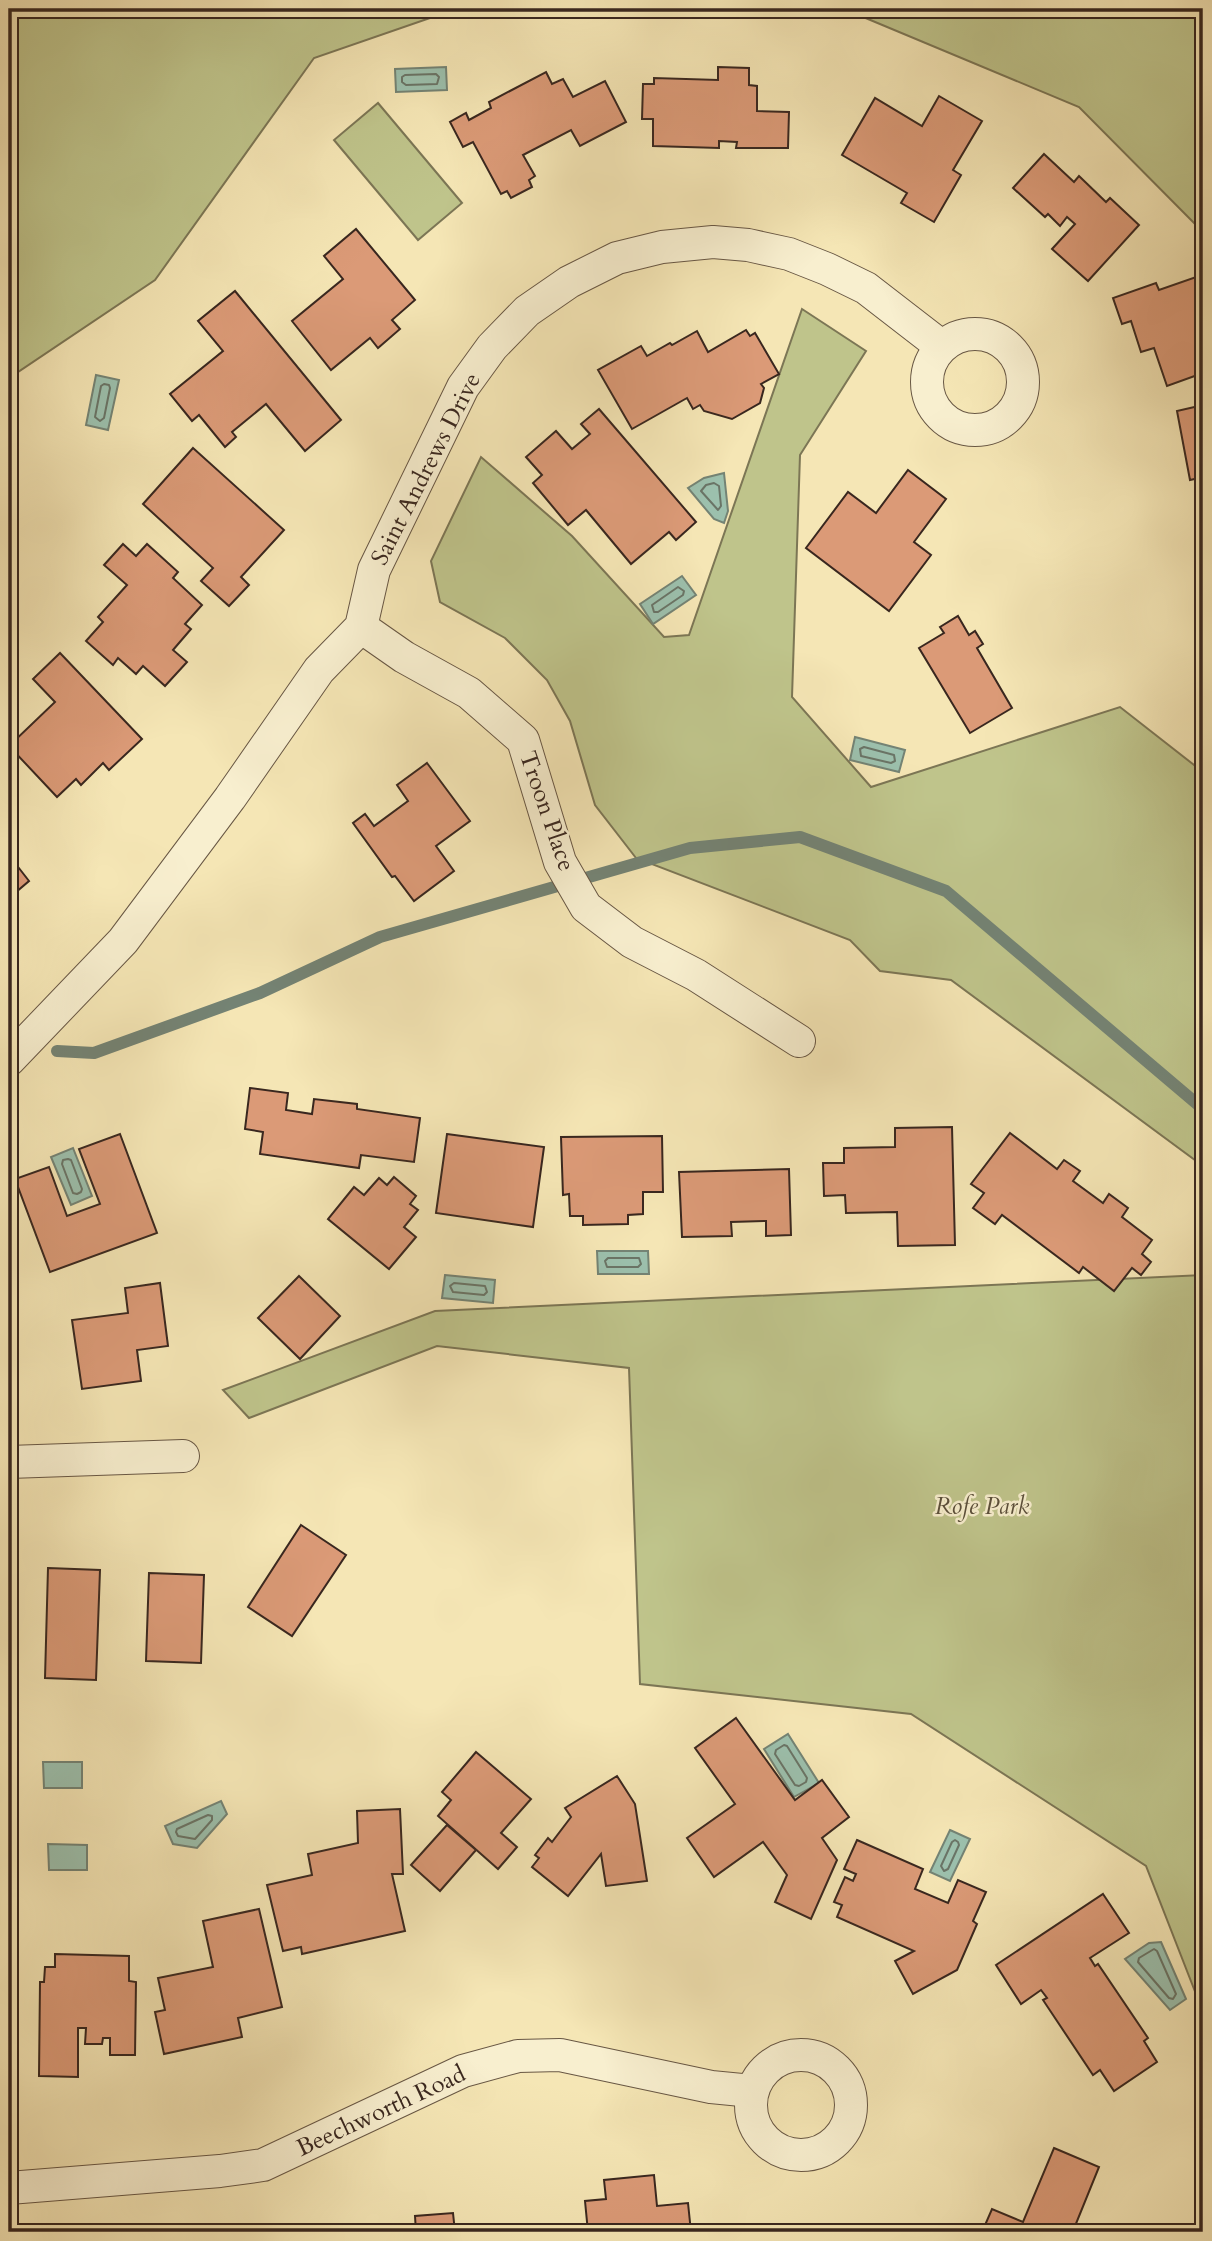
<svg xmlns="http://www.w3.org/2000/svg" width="1212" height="2241" font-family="Cardo,serif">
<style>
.green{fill:#bfc48b;stroke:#7c7655;stroke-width:2}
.water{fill:#9cc0ad;stroke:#748374;stroke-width:2}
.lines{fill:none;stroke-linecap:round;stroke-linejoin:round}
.shore{stroke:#6a7466;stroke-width:2}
.stream{stroke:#748374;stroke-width:12}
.building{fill:#db9a77;stroke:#39271f;stroke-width:2}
.street-casing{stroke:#685744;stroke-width:34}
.street{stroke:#f8efcf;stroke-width:32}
.labels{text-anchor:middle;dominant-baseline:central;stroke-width:5;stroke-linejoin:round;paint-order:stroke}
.street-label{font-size:24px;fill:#39271f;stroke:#f8efcf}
.park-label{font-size:24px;font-style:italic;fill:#5a4e3a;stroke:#f8efcf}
</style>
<rect width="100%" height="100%" fill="#f5e6b5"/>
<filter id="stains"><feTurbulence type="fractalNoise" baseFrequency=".00286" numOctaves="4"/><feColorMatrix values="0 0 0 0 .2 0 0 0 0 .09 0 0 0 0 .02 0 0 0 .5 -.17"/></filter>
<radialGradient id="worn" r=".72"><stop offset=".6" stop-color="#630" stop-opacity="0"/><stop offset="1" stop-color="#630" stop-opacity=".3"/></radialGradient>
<g class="green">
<path d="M9 9H456L314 58 155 280 9 378Z"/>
<path d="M844 9H1203V232L1079 107Z"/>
<path d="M378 103 462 203 418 240 334 140Z"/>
<path d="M802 309 866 351 800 455 792 697 871 787 1120 707 1203 772V1166L951 980 880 971 850 940 636 858 595 805 570 721 547 680 505 638 440 602 431 561 481 457 572 536 664 637 689 635Z"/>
<path d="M1203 1275V2012L1146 1866 911 1714 640 1684 629 1368 437 1346 249 1418 223 1390 435 1311Z"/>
</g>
<g class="water">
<path d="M446 67 447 90 396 92 395 69Z"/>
<path d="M96 375 119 380 108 430 86 425Z"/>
<path d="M724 473 728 511 724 523 714 519 688 488 704 478Z"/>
<path d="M682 576 696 595 653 624 640 604Z"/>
<path d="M855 737 905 750 899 772 850 760Z"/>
<path d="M73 1148 92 1196 71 1205 51 1157Z"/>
<path d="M597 1251H648L649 1274H598Z"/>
<path d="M445 1275 495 1280 493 1303 442 1298Z"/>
<path d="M788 1734 819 1783 794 1797 764 1749Z"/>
<path d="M43 1762H82V1788H44Z"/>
<path d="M221 1801 227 1814 197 1848 173 1844 165 1826Z"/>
<path d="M950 1830 970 1839 950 1881 930 1872Z"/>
<path d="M48 1844 87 1845V1870H49Z"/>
<path d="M1161 1942 1186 1999 1170 2010 1125 1959 1149 1943Z"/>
</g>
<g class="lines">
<g class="shore">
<path d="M436 74 439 77 437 84 406 85 402 82V77L405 75Z"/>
<path d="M104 384 109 385 110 388 104 418 100 421 95 417 101 386Z"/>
<path d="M714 483 719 486 721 506 718 510 701 491 706 485Z"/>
<path d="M678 587 684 591 683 595 658 612H654L652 605Z"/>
<path d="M864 747 894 755 895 761 891 763 861 756 860 749Z"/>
<path d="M68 1159 71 1160 82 1189 81 1192 77 1194 73 1193 62 1164 63 1160Z"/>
<path d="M608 1258H639L641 1264 638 1267H607L605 1261Z"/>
<path d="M454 1283 485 1286 487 1292 484 1295 453 1292 450 1286Z"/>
<path d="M784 1745 787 1746 807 1778 806 1782 799 1786 795 1785 775 1754 776 1750Z"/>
<path d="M208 1815 212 1816V1820L195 1839 178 1836 176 1832 177 1829Z"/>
<path d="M955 1840 958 1842 959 1845 948 1869 944 1871 941 1866 952 1842Z"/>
<path d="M1154 1949 1157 1951 1176 1994 1173 1999 1169 1998 1138 1962 1139 1958Z"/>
</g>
<path class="stream" d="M57 1051 94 1053 260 993 380 937 690 848 800 837 946 891 1203 1109"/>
</g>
<g class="building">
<path d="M718 67 749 68V85L757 86V111L789 112 788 148H736L737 142 719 141V148L653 146V119H642L643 84H654V78L718 80Z"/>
<path d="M546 72 552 84 563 79 573 97 605 81 626 122 580 146 571 130 523 155 535 176 529 180 532 187 511 198 507 191 501 194 473 142 463 147 450 122 466 113 469 120 491 108 489 102Z"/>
<path d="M939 96 982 121 953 170 961 175 934 222 901 203 907 193 842 155 875 98 922 126Z"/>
<path d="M1044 154 1074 182 1079 176 1106 202 1110 198 1139 225 1088 281 1052 249 1075 224 1067 217 1060 226 1048 214 1045 217 1013 188Z"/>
<path d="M356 229 415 300 392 320 400 329 378 348 370 338 331 370 292 321 343 279 324 256Z"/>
<path d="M1199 276 1203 289V373L1167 386 1154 348 1141 352 1131 321 1122 324 1113 298 1156 283 1159 290Z"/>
<path d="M235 291 341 420 305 451 266 404 232 432 236 437 225 447 199 415 192 421 170 394 223 351 198 321Z"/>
<path d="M746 330 750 336 755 333 779 374 761 384 764 388 760 403 732 419 704 411 700 405 693 409 687 398 632 429 598 370 641 346 647 356 670 343 672 345 697 331 708 352Z"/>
<path d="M1203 405V496H1202L1199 478 1190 480 1177 411Z"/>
<path d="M599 409 696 522 676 540 669 532 631 564 586 510 568 525 533 483 542 475 526 457 556 431 572 449 590 434 581 424Z"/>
<path d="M193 448 284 530 241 577 249 585 229 606 201 581 213 568 143 504Z"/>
<path d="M908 470 946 499 914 542 931 555 889 611 806 548 848 492 876 513Z"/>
<path d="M123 544 136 556 147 544 178 572 173 578 202 605 185 624 191 629 173 650 187 662 165 686 143 666 136 674 118 658 113 665 86 641 103 622 98 617 127 585 104 565Z"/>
<path d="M958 616 969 635 975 631 983 644 977 648 1012 708 970 733 919 648 944 633 940 627Z"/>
<path d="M60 653 142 739 109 770 103 763 81 785 76 779 57 797 9 746 55 702 33 679Z"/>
<path d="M427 763 470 821 436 846 454 871 414 901 395 876 392 877 353 823 365 814 374 826 408 801 397 785Z"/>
<path d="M15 863 29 881 9 898V868Z"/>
<path d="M250 1088 288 1093 286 1110 312 1114 314 1099 357 1104V1109L420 1118 414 1162 361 1155 359 1168 260 1154 263 1132 245 1129Z"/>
<path d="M952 1127 955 1245 898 1246 897 1212 846 1213 845 1195 824 1196 823 1163H844V1148L895 1147V1128Z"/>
<path d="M1010 1133 1057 1169 1064 1160 1080 1171 1073 1181 1103 1203 1109 1194 1128 1208 1122 1217 1152 1240 1142 1254 1151 1262 1141 1275 1132 1268 1114 1291 1083 1267 1079 1273 1002 1215 995 1224 973 1208 984 1193 971 1184Z"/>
<path d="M120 1134 157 1233 50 1272 15 1179 49 1167 67 1216 100 1204 79 1149Z"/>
<path d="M447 1134 544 1147 533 1227 436 1213Z"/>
<path d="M662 1136 663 1192H643V1214L628 1215V1224L583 1225V1216H570L569 1194 563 1195 561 1137Z"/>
<path d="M789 1169 791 1235 766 1236V1221L731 1222 732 1236 682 1237 679 1172Z"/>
<path d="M394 1177 416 1196 410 1204 418 1210 404 1227 416 1237 389 1269 328 1219 354 1187 364 1195 379 1178 387 1185Z"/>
<path d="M299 1276 340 1316 300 1359 258 1318Z"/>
<path d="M160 1283 168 1346 137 1350 141 1381 82 1389 72 1320 128 1313 125 1288Z"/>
<path d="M301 1525 346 1555 292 1636 248 1607Z"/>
<path d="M48 1568 100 1570 96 1680 45 1678Z"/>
<path d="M149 1573 204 1575 201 1663 146 1661Z"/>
<path d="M736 1718 795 1800 822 1780 849 1817 822 1838 837 1860 811 1919 775 1902 787 1875 763 1842 714 1877 687 1838 735 1804 695 1748Z"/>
<path d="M476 1752 531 1799 501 1833 517 1847 498 1869 438 1816 451 1800 442 1792Z"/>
<path d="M617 1776 635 1804 647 1881 606 1886 601 1854 568 1896 532 1867 539 1858 535 1855 548 1838 552 1842 571 1817 565 1808Z"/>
<path d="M400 1809 403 1874H392L405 1931 302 1954 301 1947 283 1951 267 1885 312 1875 308 1854 358 1843 357 1811Z"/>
<path d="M447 1825 476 1850 440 1891 411 1865Z"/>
<path d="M857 1840 923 1869 915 1889 948 1903 958 1880 986 1892 973 1921 977 1924 957 1970 913 1994 895 1961 914 1951 837 1917 842 1905 834 1902 845 1877 853 1881 856 1874 844 1869Z"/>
<path d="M1103 1894 1129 1933 1090 1958 1095 1966 1098 1964 1148 2038 1144 2041 1157 2062 1114 2091 1100 2070 1093 2075 1043 2000 1047 1998 1041 1990 1021 2004 996 1965Z"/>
<path d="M259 1909 282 2007 238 2018 242 2037 164 2054 155 2012 165 2010 158 1978 213 1967 203 1921Z"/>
<path d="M55 1954 129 1956V1981L136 1982 135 2055H110V2038H103L102 2044H85L86 2028H78V2077L39 2076 40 1982H44L45 1967H55Z"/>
<path d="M1054 2148 1099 2167 1073 2231 1075 2232H982L992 2209 1023 2222Z"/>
<path d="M654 2175 657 2206 688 2203 691 2232H588L585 2201 606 2199 604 2180Z"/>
<path d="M453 2213 455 2232H416L415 2216Z"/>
<path d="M500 2225 501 2232H463V2228Z"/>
</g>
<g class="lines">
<defs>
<g id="street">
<circle cx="975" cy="382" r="48"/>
<path d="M361 627 404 657 469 693 523 740 560 862 586 907 632 942 696 975 799 1041"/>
<path d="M9 1060 123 941 230 798 319 670 361 627 374 570 463 387 492 347 527 311 569 282 617 258 662 247 713 242 748 245 789 254 827 269 866 288 941 346"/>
<path d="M9 1462 183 1456"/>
<circle cx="801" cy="2105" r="50"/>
<path d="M9 2188 220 2171 263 2165 463 2071 518 2056 560 2055 711 2087 752 2091"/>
</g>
</defs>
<use href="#street" class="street-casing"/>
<use href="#street" class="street"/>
</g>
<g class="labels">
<g class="street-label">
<text transform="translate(426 469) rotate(-63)">Saint Andrews Drive</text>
<text transform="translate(547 811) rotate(71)">Troon Place</text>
<text transform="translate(381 2111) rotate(-25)">Beechworth Road</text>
</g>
<g class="park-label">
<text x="982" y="1506">Rofe Park</text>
</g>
</g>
<rect width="1212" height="2241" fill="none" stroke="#f5e6b5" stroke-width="35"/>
<rect x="10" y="10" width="1191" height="2220" fill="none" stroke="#39271f" stroke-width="3.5"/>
<rect x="18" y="18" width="1177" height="2206" fill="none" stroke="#39271f" stroke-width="2"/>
<rect width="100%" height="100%" filter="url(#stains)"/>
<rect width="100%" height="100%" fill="url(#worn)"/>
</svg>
